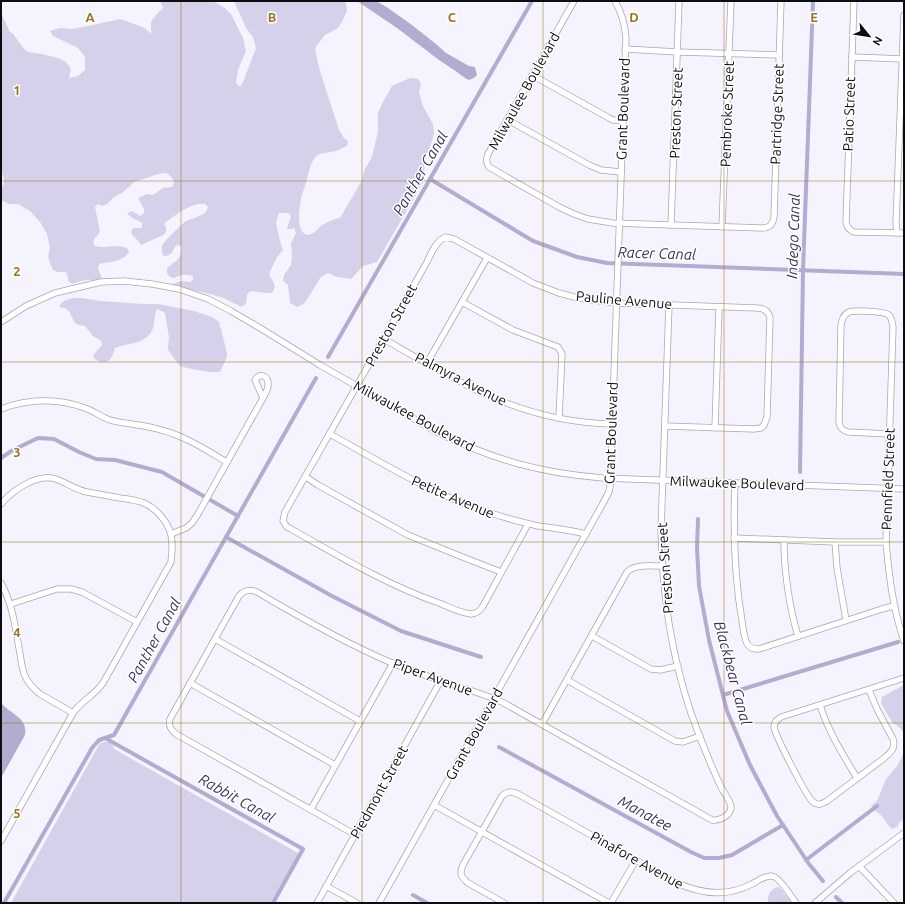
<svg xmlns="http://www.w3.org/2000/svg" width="905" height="904" font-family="Ubuntu,sans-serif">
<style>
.green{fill:#d5d1eb}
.water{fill:#b2add0}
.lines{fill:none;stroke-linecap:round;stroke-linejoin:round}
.canal{stroke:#b2add0;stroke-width:4}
.minor-casing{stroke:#a8a7b2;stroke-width:7}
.minor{stroke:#fff;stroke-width:5.5}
.grid{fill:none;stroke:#9c7421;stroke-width:1;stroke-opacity:0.55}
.labels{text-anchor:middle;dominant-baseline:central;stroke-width:3;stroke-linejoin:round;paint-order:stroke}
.street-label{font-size:14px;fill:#0d0c10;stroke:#fff}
.water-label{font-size:15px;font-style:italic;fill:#3a305f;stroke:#fff}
.grid-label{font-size:13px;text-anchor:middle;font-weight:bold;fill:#9c7421;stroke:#fff;stroke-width:3;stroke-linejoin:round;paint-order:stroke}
</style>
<rect width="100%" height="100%" fill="#f5f4fe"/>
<g class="green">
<path d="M160 1H213L225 8 231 14 243 38 246 51 238 70 236 83 240 87 243 82 256 48 253 37 246 28 234 1H345L346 2 347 11 342 22 338 28 325 35 315 48 319 68 339 130 344 138 348 141 347 146C342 148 336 152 330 152 326 153 322 153 318 155 310 159 308 178 305 186 304 190 302 194 301 198 300 205 298 219 300 226 301 231 303 233 307 235 316 234 317 228 324 224 329 221 334 219 340 218L361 182 365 169 372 157 378 131V113L382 104 392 86 410 78 418 79 421 84 419 92 423 106 433 124 434 133 432 141 424 163 425 179 377 262 363 266 351 279 337 277 328 273 321 277 304 304 297 307 290 303 288 285 283 281 284 275 291 265 292 254 291 243 296 233 294 227 292 229H287L288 225 291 216 288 213H279L276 223 280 241 283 250 277 257 269 274C272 281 278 285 272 293H268L250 291 247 295 246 304 242 307 221 297 193 290 180 289 175 287 173 284 181 281 190 282 193 280V276C186 274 181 274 174 278L170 277 167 273V268C175 261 183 259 181 246L176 245C172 252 172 256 163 256 163 253 161 249 162 246 163 242 183 223 186 221 193 218 200 217 206 212L208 207 205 204C191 202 177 215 166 222L164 224C172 235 157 237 150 241 147 242 144 244 141 245 138 239 133 238 131 232L133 228H142V223C137 219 131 219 127 213L132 211 140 216 144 213V209L138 198 147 194 153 195 163 188 172 187 174 182 172 178 168 174 164 173 158 174 141 180 136 181 122 193 114 197 107 204 103 206 98 204 95 207 100 231 98 235 95 238 93 242 95 246C106 249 116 244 127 248L129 252C123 262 109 262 99 264L98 269 102 278 100 281C96 282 93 280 89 280 83 280 77 282 72 284L68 281V277L66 272H57L53 270 51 266 48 256 50 248 47 234 40 222 30 211 18 204H9L1 200V187H3C4 180 5 178 1 172V13L10 32 13 34 24 49 28 52 42 54 58 58 66 62 71 69 69 78 78 76 85 70V57L78 48 53 36 50 31 60 28 72 29 83 27 120 19 140 26 146 29 151 34V22L156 15 163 8Z"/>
<path d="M73 298H82L100 301 144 304H158L194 311 212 317 219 322 225 345 227 355 226 359 220 372H210L197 370 183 367 179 365 168 350V346L169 337 165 313 157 309C154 315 155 322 153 328 148 344 128 343 115 348 114 351 113 355 111 358 106 365 98 363 93 357L95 353 102 345 101 341 93 336 85 326 79 325 75 323C70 315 71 308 59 307 62 300 66 300 73 298Z"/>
<path d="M904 685V733L901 729 892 722 881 703 882 697Z"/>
<path d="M105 742C110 742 113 743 114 749L298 853 299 854 271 903H11L100 743Z"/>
<path d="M904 752V819L900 822 897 827 892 829 888 825 882 816 873 809 871 806 877 801 886 779 897 766Z"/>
<path d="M777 887 780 888 792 903H768C767 896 770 890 777 887Z"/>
</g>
<g class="water">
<path d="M357 1H376L388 8 412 25 436 44 446 53 469 66 475 67 477 75 474 78 469 80 465 78 454 70 439 60 397 28Z"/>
<path d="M1 703C10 714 28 717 25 735L1 778Z"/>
</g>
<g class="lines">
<g class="canal">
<path d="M430 179 533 241 577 257 607 263 904 274"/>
<path d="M328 357 532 1"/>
<path d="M1 458 13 450 38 438 54 439 79 452 96 459 115 460 162 472 238 516"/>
<path d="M800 472 803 270 813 1"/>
<path d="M698 519 697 548 699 586 709 640 727 711 750 765 777 816 809 864 823 881"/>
<path d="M226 537 332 596 401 631 481 657"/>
<path d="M723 695 898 642"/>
<path d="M105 738 303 849 273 903"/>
<path d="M499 747 691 852 704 858H719L732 855 783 825"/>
<path d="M806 860 877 806"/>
<path d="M413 895 427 903"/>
<path d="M836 897 842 903"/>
<path d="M4 903 92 748 99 740 114 735 316 378"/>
</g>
<defs>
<g id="minor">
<path d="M574 1 488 154C486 160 486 162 489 167L559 207 574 214 588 219 613 223 762 228C770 228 773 224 774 217L781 1"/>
<path d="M854 1 846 222C847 227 849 230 854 232L904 233"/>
<path d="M625 49 678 52 779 55"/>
<path d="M852 57 904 59"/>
<path d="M532 75 609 118 613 120 623 121"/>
<path d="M508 120 589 165 601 170 621 172"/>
<path d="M671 225 679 1"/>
<path d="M722 227 731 1"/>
<path d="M897 233 896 223 904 15"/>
<path d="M462 302 513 330 558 347 562 354 559 418"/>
<path d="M1 322 26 306 55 293 101 282 124 281 152 284 179 289 208 299 231 311 260 328 320 365 437 432C493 460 541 473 603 478L904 489"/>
<path d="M384 339C417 358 450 378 485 394 524 412 569 423 612 424"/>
<path d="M427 363 487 258"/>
<path d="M1 409C28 399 57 398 85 408 94 411 101 417 110 420 115 422 120 422 125 423 137 425 150 426 161 430 185 436 206 450 227 462"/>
<path d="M715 428 719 307"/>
<path d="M330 434C386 465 438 498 500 516 512 520 525 523 538 526 554 528 570 530 586 534"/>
<path d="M889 434 848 432C842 430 840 428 839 422L841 325C842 320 843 315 849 312 854 310 884 311 889 315 892 318 892 323 893 327L886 542C889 576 893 609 904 641"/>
<path d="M306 477 318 485 408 535 465 558 501 572"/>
<path d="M735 483C733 531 734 574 742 621 743 627 744 640 748 645 751 649 755 649 759 649L882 609 894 606"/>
<path d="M1 504C13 490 37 473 56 479 67 483 76 490 87 492 98 494 109 496 120 498 128 499 137 500 144 503 157 509 168 522 171 535 173 544 172 554 171 562L103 683C95 695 81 701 73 713L1 841"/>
<path d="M528 524 483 606C481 610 476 614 471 614 460 613 449 607 439 603 387 585 339 556 291 529L287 527 283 521 285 512 427 262C431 253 436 242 445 237L454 239 533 283 559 293 578 298 616 303 757 308C763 308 768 311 770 317L767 417 764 425 761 428 754 429 665 426"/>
<path d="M171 534 186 528 192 523 198 514 263 398 255 380C261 371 269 377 268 386 268 390 265 394 263 398"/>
<path d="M734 538 835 542H886"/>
<path d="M784 540C784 569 789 607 798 636"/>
<path d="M835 542 837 568 846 620"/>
<path d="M1 583C12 603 15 625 19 648 21 657 21 669 26 678 29 684 34 689 40 694L73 713"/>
<path d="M11 604 57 589H71L82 592 137 622"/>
<path d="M592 636 651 669 660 670 678 666"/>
<path d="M215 639 360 721"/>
<path d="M567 680 675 741 683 742 700 736"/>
<path d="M190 683 335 765"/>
<path d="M869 690 877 709 893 739C896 749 890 753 883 759L827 801C822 804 818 806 813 802 806 796 775 735 774 727 774 722 777 720 781 717L904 678"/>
<path d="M820 705C828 731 843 755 857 778"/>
<path d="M542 724 627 572C636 564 650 566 662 566"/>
<path d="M434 805 609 903"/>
<path d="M311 809 393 663"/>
<path d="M354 834 176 734C171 730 168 726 170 719L239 596C244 590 249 589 257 592 301 618 345 643 392 663 428 678 466 687 502 702L712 820C719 821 730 816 731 808 731 802 725 794 722 789 710 764 700 738 691 713 671 654 662 592 661 530L669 305"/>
<path d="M859 866 876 884 894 903"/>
<path d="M326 886 357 903"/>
<path d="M317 903 441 680"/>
<path d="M379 903 602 505 609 492 610 487 626 38C625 25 622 13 615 1"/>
<path d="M504 903 468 883C460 876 459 873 464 863L502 796C507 791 512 791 518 794L675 882C700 894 727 897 752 884 758 881 765 875 772 876 778 876 792 897 796 903"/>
<path d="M611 903 636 860"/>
<path d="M815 903 850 873 904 833"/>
</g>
</defs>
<use href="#minor" class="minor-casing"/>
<use href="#minor" class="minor"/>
</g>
<path class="grid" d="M181 1V903M362 1V903M543 1V903M724 1V903M1 181H904M1 362H904M1 542H904M1 723H904"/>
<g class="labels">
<g class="street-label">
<text transform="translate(524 91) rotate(-61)">Milwaulee Boulevard</text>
<text transform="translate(623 109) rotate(-88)">Grant Boulevard</text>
<text transform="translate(676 113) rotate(-88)">Preston Street</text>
<text transform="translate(727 114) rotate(-88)">Pembroke Street</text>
<text transform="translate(777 114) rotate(-88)">Partridge Street</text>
<text transform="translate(849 114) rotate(-88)">Patio Street</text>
<text transform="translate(624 300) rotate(5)">Pauline Avenue</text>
<text transform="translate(391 325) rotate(-61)">Preston Street</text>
<text transform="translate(461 379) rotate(27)">Palmyra Avenue</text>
<text transform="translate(414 416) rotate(28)">Milwaukee Boulevard</text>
<text transform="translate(611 433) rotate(-88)">Grant Boulevard</text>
<text transform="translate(888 479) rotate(-88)">Pennfield Street</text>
<text transform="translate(737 483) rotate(2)">Milwaukee Boulevard</text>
<text transform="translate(453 497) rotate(23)">Petite Avenue</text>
<text transform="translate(665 568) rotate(-94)">Preston Street</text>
<text transform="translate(433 677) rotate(20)">Piper Avenue</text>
<text transform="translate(474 734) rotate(-61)">Grant Boulevard</text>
<text transform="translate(379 792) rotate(-61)">Piedmont Street</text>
<text transform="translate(637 860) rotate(29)">Pinafore Avenue</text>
</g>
<g class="water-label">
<text transform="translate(420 173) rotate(-60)">Panther Canal</text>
<text transform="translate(793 236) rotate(-88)">Indego Canal</text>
<text transform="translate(657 253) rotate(2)">Racer Canal</text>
<text transform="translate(154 640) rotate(-61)">Panther Canal</text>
<text transform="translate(733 673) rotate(75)">Blackbear Canal</text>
<text transform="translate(237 798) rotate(29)">Rabbit Canal</text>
<text transform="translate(645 813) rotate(28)">Manatee</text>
</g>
</g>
<g class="grid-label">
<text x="90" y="22">A</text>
<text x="272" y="22">B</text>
<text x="452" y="22">C</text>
<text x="634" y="22">D</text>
<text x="814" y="22">E</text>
<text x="17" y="95">1</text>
<text x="17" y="276">2</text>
<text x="17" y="457">3</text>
<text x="17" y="637">4</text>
<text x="17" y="818">5</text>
</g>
<rect width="905" height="904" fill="none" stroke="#0d0c10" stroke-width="4"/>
<g transform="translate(869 36) rotate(120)" stroke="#ffffff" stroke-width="3" paint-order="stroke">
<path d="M0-3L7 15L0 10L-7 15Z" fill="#0d0c10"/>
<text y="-6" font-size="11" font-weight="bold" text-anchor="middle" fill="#0d0c10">N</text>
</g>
</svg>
